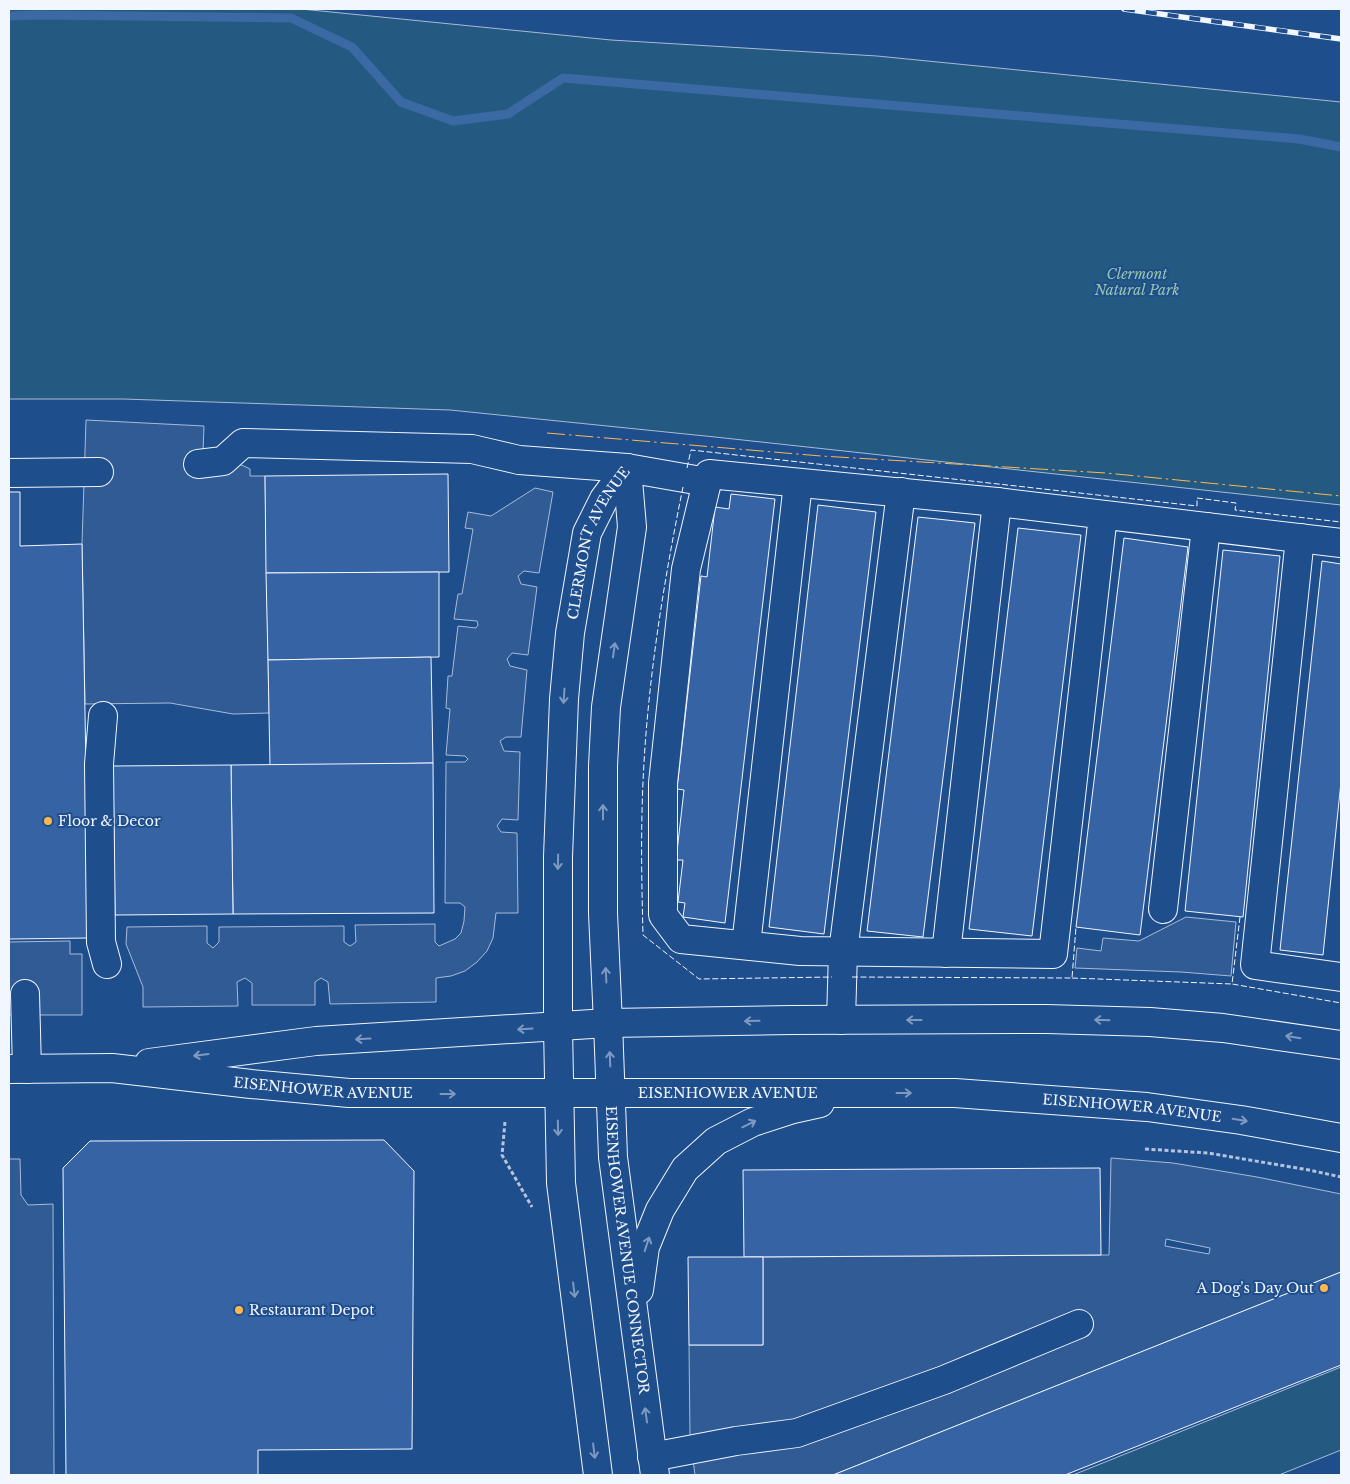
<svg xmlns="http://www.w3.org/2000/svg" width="1350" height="1484" font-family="'Libre Baskerville',serif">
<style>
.green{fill:#245a82;stroke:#a8bbd7}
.parking{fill:#305b95;stroke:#a8bbd7;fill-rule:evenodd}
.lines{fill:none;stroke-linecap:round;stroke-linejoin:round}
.stream{stroke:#3b69a3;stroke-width:9}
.building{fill:#3563a3;stroke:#f2f6ff}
.minor-casing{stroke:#f2f6ff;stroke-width:30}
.major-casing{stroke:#f2f6ff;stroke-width:30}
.path{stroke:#b3c4dc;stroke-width:3;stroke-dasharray:4 2.5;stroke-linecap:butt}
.minor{stroke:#1f4e8c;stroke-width:28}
.major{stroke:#1f4e8c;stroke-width:28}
.rail-casing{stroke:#f2f6ff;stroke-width:5.5}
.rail{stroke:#1f4e8c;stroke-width:4;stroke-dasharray:11;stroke-linecap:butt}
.fence{stroke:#f2f6ff;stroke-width:1;stroke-dasharray:6 2.5;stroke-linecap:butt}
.power{stroke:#ffb74d;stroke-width:1;stroke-dasharray:18 4 2.5 4;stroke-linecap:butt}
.oneway{stroke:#7e9ac0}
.poi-dot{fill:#ffb74d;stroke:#1f4e8c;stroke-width:2}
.labels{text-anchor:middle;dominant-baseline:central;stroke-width:4;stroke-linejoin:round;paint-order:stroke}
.park-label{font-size:14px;font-style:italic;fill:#97c8a6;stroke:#1f4e8c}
.street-label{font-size:14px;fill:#f2f6ff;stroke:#1f4e8c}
.poi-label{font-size:14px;fill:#f2f6ff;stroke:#1f4e8c;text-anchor:start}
</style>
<rect width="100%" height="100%" fill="#1f4e8c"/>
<g class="green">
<path d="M9 9H301L611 40 877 56 1341 102V505L715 437 450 410 123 399H9Z"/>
<path d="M1341 1367V1450L1279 1475H1073Z"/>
</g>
<g class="parking">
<path d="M86 420 204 426 203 451 216 453 250 469V476H265L269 713 233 714 170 703 85 704 82 544Z"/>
<path d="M535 488 553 492 539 573 524 571 518 576 521 584 537 587 528 655 512 653 507 659 510 666 527 670 521 737H506L500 741 504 751 520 752 518 820 502 819 497 826 501 832 517 833 518 913H496L493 938 487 951 477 962 465 971 451 976 436 978V1002L330 1004 328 982 321 978 315 982V1005H252V983L245 978 237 982 238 1006 143 1007V987L126 944 127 927 207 926V943L213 948 219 942V927L344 926V942L350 946 356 942 355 925 435 924V942L439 946 455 939 461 933 464 921 465 907 460 903H445L446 762H465L468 759 465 756 446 755 450 709 446 708 448 676H452L458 626 476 628 478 625 477 621 454 619 458 594H462L473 529 465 528 468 512 491 516Z"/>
<path d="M1186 917 1236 922 1231 976 1181 972 1075 968 1077 948 1101 951 1103 938 1139 941Z"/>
<path d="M70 941V954H82V1015H9V942Z"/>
<path d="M1111 1158 1173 1163 1257 1177 1341 1194V1272L833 1475H695L690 1436 689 1345H763V1257L1109 1255ZM1166 1239 1210 1248 1209 1254 1165 1246Z"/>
<path d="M9 1159H20L21 1195 28 1205 53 1204 54 1475H9Z"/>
</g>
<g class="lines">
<path class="stream" d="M9 16 37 15 291 18 352 47 401 102 453 121 508 114 563 78 1299 139 1341 147"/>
</g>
<g class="building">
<path d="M448 474 449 572 266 573 265 476Z"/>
<path d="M9 492H20V546L82 544 89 938 9 939Z"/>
<path d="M731 494 775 499 725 923 683 917 685 903 678 902 683 860H676L684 790 677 789 701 576 707 577 715 507 729 509Z"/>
<path d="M818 505 876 512 824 934 769 927Z"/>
<path d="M918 517 975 523 923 937 867 931Z"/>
<path d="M1018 528 1081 535 1032 936 969 929Z"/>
<path d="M1124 538 1188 547 1140 935 1076 927Z"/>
<path d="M1223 550 1280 556 1243 917 1185 911Z"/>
<path d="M1322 561 1341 564V782L1323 955 1280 950Z"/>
<path d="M439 572V657L268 660 266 573Z"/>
<path d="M431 657 433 763 270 766 268 660Z"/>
<path d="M433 763 434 913 233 914 231 765Z"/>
<path d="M231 765 233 914 115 915 113 766Z"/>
<path d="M384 1140 414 1171 412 1449 258 1450V1475H66L63 1168 90 1141Z"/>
<path d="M1100 1168 1101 1255 744 1257 743 1170Z"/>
<path d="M688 1257H763V1345H689Z"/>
<path d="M1341 1272V1365L1065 1475H833Z"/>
</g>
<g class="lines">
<defs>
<g id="minor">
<path d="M198 464 223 461 243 443 472 449 519 460 627 468 707 482"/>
<path d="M9 473 99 472"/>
<path d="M1103 515 1053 954 800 951 681 939 663 915V783L686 569 709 474 997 502 1341 543"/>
<path d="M1300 538 1255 965 1341 977"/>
<path d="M103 716 99 764 101 942 107 964"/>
<path d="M1163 909 1206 527"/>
<path d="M746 945 798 483"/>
<path d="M946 953 997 502"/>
<path d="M25 994 27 1069"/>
<path d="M841 1020 843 952 901 492"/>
<path d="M608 1023 603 913V766L606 707 632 527 627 468"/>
<path id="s1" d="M558 1027V857L564 699 570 633 587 533 604 499 627 468"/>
<path d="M652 1457 736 1441 797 1433 944 1380 1079 1324"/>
</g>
<g id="major">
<path id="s2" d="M608 1023 613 1157 655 1475"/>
<path d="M558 1027 561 1183 598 1475"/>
<path d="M149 1063 316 1041 608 1023 791 1020 1046 1019 1150 1022 1223 1028 1341 1045"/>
<path id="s3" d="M9 1069 112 1068 251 1084 349 1093H955L1147 1107 1241 1120 1341 1138"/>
<path d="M639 1290 645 1247 660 1210 685 1169 716 1141 753 1122 793 1109 820 1103"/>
</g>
</defs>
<use href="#minor" class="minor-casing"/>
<use href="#major" class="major-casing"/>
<g class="path">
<path d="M505 1122 502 1155 532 1207"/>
<path d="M1145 1149 1208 1153 1309 1170 1341 1177"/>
</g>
<use href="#minor" class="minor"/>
<use href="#major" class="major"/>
<defs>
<path id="rail" d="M1124 9 1341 39"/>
</defs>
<use href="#rail" class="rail-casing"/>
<use href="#rail" class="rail"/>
<g class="fence">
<path d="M687 468 691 450 1197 506V498L1236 503 1235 510 1341 522"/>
<path d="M683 487C661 595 644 704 642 814 641 854 642 894 643 935L699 979 832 977"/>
<path d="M1240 917 1232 984 1341 1003"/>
<path d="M852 977 1072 978 1076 927"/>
<path d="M1072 978 1232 984"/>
</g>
<path class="power" d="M547 433 821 456 1106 473 1341 496"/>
</g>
<defs><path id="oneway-shaft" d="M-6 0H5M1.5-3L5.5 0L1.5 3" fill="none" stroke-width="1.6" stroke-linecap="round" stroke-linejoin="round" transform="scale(1.25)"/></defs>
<g class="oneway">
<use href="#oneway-shaft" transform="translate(614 650) rotate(-82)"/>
<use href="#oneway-shaft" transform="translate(564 696) rotate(94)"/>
<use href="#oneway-shaft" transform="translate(603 812) rotate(-90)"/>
<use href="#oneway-shaft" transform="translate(558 862) rotate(91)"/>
<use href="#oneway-shaft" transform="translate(606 975) rotate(-93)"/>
<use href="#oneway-shaft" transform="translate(914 1020) rotate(180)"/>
<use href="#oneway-shaft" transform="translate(1102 1020) rotate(-178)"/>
<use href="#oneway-shaft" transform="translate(752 1021) rotate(179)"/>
<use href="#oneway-shaft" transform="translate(525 1029) rotate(176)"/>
<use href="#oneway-shaft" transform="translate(1293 1037) rotate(-171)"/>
<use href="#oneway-shaft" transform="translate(363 1039) rotate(177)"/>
<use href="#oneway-shaft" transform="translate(201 1055) rotate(173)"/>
<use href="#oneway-shaft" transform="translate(610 1059) rotate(-92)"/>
<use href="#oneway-shaft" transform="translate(904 1093)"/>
<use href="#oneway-shaft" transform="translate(448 1094)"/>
<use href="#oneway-shaft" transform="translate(1240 1120) rotate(9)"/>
<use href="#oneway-shaft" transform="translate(749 1124) rotate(-26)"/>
<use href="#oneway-shaft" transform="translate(558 1128) rotate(89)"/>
<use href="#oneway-shaft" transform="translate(647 1244) rotate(-72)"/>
<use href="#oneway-shaft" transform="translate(574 1290) rotate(83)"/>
<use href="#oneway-shaft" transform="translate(646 1415) rotate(-98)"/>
<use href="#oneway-shaft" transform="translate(594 1451) rotate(83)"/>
</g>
<g class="poi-dot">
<circle cx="48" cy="821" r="5"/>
<circle cx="1324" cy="1288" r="5"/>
<circle cx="239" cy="1310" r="5"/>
</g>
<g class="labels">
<g class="park-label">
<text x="1137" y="274">Clermont<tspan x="1137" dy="16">Natural Park</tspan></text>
</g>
<g class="street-label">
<text stroke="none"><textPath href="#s1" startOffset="490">CLERMONT AVENUE</textPath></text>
<text stroke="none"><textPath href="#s3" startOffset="315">EISENHOWER AVENUE</textPath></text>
<text stroke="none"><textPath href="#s3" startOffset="720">EISENHOWER AVENUE</textPath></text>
<text stroke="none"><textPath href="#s3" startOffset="1125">EISENHOWER AVENUE</textPath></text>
<text stroke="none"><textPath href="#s2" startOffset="228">EISENHOWER AVENUE CONNECTOR</textPath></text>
</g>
<g class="poi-label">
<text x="58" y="821">Floor &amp; Decor</text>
<text x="1314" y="1288" text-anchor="end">A Dog's Day Out</text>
<text x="249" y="1310">Restaurant Depot</text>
</g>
</g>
<rect width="1350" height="1484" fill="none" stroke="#f2f6ff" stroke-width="20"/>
</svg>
